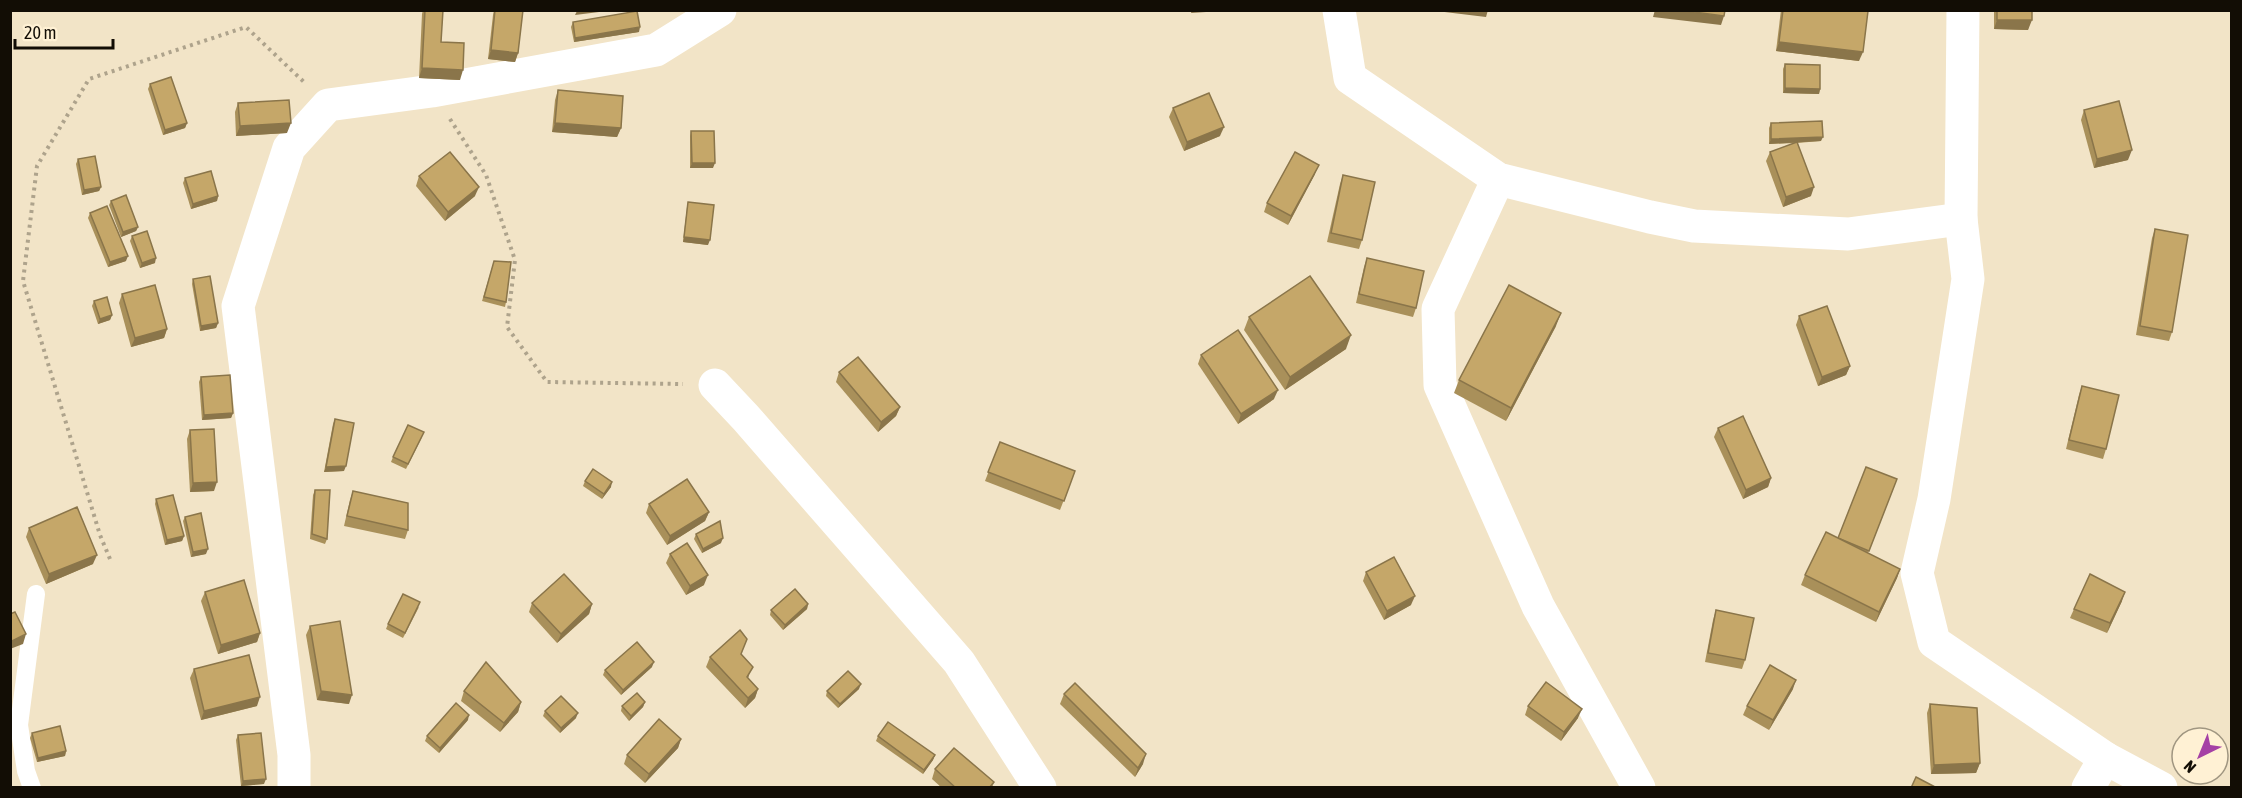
<svg xmlns="http://www.w3.org/2000/svg" width="2242" height="798" font-family="'Asap Condensed',sans-serif">
<style>
.lines{fill:none;stroke-linecap:round;stroke-linejoin:round}
.path{stroke:#aea38c;stroke-width:4;stroke-dasharray:3 4.5;stroke-linecap:butt}
.service{stroke:#fff;stroke-width:18}
.minor{stroke:#fff;stroke-width:33}
.wall{fill:#a9905a}
.shaded-wall{fill:#8a754a}
.building{fill:#c5a769;stroke:#8a754a;stroke-width:1.5}
</style>
<rect width="100%" height="100%" fill="#f2e4c7"/>
<g class="lines">
<g class="path">
<path d="M450 119 486 175 515 260 507 327 547 382 683 384"/>
<path d="M110 559 100 535 23 281 37 166 89 79 246 27 305 83"/>
</g>
<path class="service" d="M32 788 26 771 19 725 36 594"/>
<g class="minor">
<path d="M1339 10 1350 78 1498 179 1650 217 1694 226 1848 234 1961 219"/>
<path d="M1963 10 1961 219 1968 279 1934 499 1917 573 1934 642 2105 758 2088 788"/>
<path d="M1498 179 1438 309 1440 385 1538 606 1639 788"/>
<path d="M715 385 746 418 959 662 1040 788"/>
<path d="M2105 758 2161 788"/>
<path d="M294 788V755L238 306 289 148 328 105 432 91 656 50 720 10"/>
</g>
</g>
<g class="wall">
<path d="M423 10H443L441 42 460 80 419 78 422 14Z"/>
<path d="M494 10H523L518 53 515 62 488 59 493 15Z"/>
<path d="M1781 10H1861L1859 61 1776 51Z"/>
<path d="M1994 10H2032L2028 30 1994 29Z"/>
<path d="M573 22 639 32 574 42 571 27Z"/>
<path d="M1785 64 1820 89 1819 94 1783 93V69Z"/>
<path d="M150 84 187 123 185 128 163 135 148 89Z"/>
<path d="M558 90 621 128 617 137 552 132 555 100Z"/>
<path d="M238 103 287 133 236 136 235 112Z"/>
<path d="M1173 108 1220 136 1184 151 1169 117Z"/>
<path d="M2084 110 2128 160 2094 168 2081 120Z"/>
<path d="M1771 123 1821 141 1797 143 1811 196 1783 207 1766 161 1770 152 1795 143 1769 144V128Z"/>
<path d="M691 131 713 168H690V136Z"/>
<path d="M78 159 101 187 99 191 82 195 76 164Z"/>
<path d="M1315 174 1288 225 1264 212 1267 203Z"/>
<path d="M1343 175 1362 240 1359 249 1327 242 1340 184Z"/>
<path d="M419 176 475 196 445 221 416 186Z"/>
<path d="M185 178 218 196 217 201 191 209 183 183Z"/>
<path d="M111 201 138 227 136 231 121 237 109 205Z"/>
<path d="M688 202 708 245 683 242 687 207Z"/>
<path d="M90 213 126 261 108 267 88 218Z"/>
<path d="M2155 229 2172 332 2169 341 2136 335 2152 238Z"/>
<path d="M132 236 155 263 140 268 130 241Z"/>
<path d="M1367 258 1416 308 1413 317 1356 303 1364 267Z"/>
<path d="M494 261 506 302 505 307 482 301Z"/>
<path d="M193 279 218 323 216 328 200 331 192 284Z"/>
<path d="M122 294 167 329 164 338 131 347 119 303Z"/>
<path d="M94 301 112 315 110 320 98 324 92 306Z"/>
<path d="M1799 316 1850 366 1846 375 1818 386 1796 325Z"/>
<path d="M1249 317 1346 349 1285 390 1244 330Z"/>
<path d="M1556 326 1506 421 1454 393 1459 380Z"/>
<path d="M1201 355 1274 399 1238 424 1198 364Z"/>
<path d="M839 372 900 407 896 416 878 432 836 382Z"/>
<path d="M201 377 233 413 231 418 202 420 199 382Z"/>
<path d="M2082 386 2106 449 2103 459 2066 449 2079 395Z"/>
<path d="M335 419 344 471 324 472 333 424Z"/>
<path d="M1718 428 1771 478 1768 487 1743 499 1714 437Z"/>
<path d="M190 430 214 491 190 492 187 439Z"/>
<path d="M422 437 406 469 391 462 393 457Z"/>
<path d="M1000 442 1075 471 1060 510 985 481Z"/>
<path d="M1897 479 1868 553 1900 569 1897 578 1876 622 1801 585 1805 575 1838 538Z"/>
<path d="M585 481 611 487 602 499 583 486Z"/>
<path d="M315 490 327 539 325 544 310 539 313 495Z"/>
<path d="M353 491 408 530 405 539 344 526 350 500Z"/>
<path d="M156 499 184 536 182 541 165 545 155 504Z"/>
<path d="M649 504 709 512 705 521 667 545 646 513Z"/>
<path d="M185 517 206 554 191 557 183 521Z"/>
<path d="M29 528 93 564 46 584 26 537Z"/>
<path d="M696 534 721 543 702 553 694 539Z"/>
<path d="M670 554 704 585 686 595 666 563Z"/>
<path d="M1366 572 1411 605 1384 620 1363 581Z"/>
<path d="M205 592 260 633 257 642 218 654 201 601Z"/>
<path d="M2122 601 2107 633 2070 618 2074 609Z"/>
<path d="M532 603 592 604 589 614 557 643 529 612Z"/>
<path d="M808 604 807 609 783 630 770 615 771 610Z"/>
<path d="M419 607 403 638 386 629 388 624Z"/>
<path d="M1716 610 1745 660 1742 669 1705 662 1713 620Z"/>
<path d="M310 626 349 704 317 700 306 635Z"/>
<path d="M741 654 749 676 748 678 758 689 755 698 745 708 706 667 710 657Z"/>
<path d="M652 667 621 695 603 675 605 670Z"/>
<path d="M194 669 257 706 201 720 190 678Z"/>
<path d="M859 689 838 708 826 696 827 691Z"/>
<path d="M1793 689 1769 730 1743 715 1747 706Z"/>
<path d="M464 691 521 702 518 712 500 732 461 701Z"/>
<path d="M1064 694 1143 764 1135 777 1060 704Z"/>
<path d="M645 702 643 707 629 721 621 711 622 706Z"/>
<path d="M1930 704 1980 763 1976 773 1931 774 1927 713Z"/>
<path d="M1528 706 1578 718 1561 741 1525 715Z"/>
<path d="M545 711 576 718 560 733 543 716Z"/>
<path d="M468 720 439 753 425 741 427 736Z"/>
<path d="M32 733 66 751 65 756 37 762 30 738Z"/>
<path d="M238 735 264 784 241 786 236 740Z"/>
<path d="M878 736 935 755 933 760 923 774 876 741Z"/>
<path d="M681 739 678 748 645 783 624 764 627 755Z"/>
<path d="M935 769 994 782 992 788H942L932 779Z"/>
</g>
<g class="shaded-wall">
<path d="M608 10 607 11 575 15 577 11Z"/>
<path d="M1192 10H1236L1191 13Z"/>
<path d="M1428 10H1488L1486 17Z"/>
<path d="M1655 10H1679L1724 16 1721 25 1653 17Z"/>
<path d="M1997 20H2032L2028 30 1994 29Z"/>
<path d="M640 27 639 32 574 42 575 38Z"/>
<path d="M1779 42 1863 52 1859 61 1776 51Z"/>
<path d="M491 50 518 53 515 62 488 59Z"/>
<path d="M422 68 463 70 460 80 419 78Z"/>
<path d="M1785 88 1820 89 1819 94 1783 93Z"/>
<path d="M187 123 185 128 163 135 165 130Z"/>
<path d="M291 123 287 133 236 136 240 126Z"/>
<path d="M555 123 621 128 617 137 552 132Z"/>
<path d="M1224 127 1220 136 1184 151 1187 142Z"/>
<path d="M1823 137 1821 141 1769 144 1771 139Z"/>
<path d="M2132 150 2128 160 2094 168 2097 159Z"/>
<path d="M692 163H715L713 168H690Z"/>
<path d="M1319 165 1315 174 1288 225 1291 216Z"/>
<path d="M101 187 99 191 82 195 84 190Z"/>
<path d="M479 187 475 196 445 221 448 212Z"/>
<path d="M1814 187 1811 196 1783 207 1786 197Z"/>
<path d="M218 196 217 201 191 209 193 204Z"/>
<path d="M138 227 136 231 121 237 123 232Z"/>
<path d="M684 237 710 240 708 245 683 242Z"/>
<path d="M128 256 126 261 108 267 110 262Z"/>
<path d="M156 258 155 263 140 268 142 263Z"/>
<path d="M1561 313 1556 326 1506 421 1511 408Z"/>
<path d="M112 315 110 320 98 324 100 319Z"/>
<path d="M218 323 216 328 200 331 201 326Z"/>
<path d="M167 329 164 338 131 347 135 338Z"/>
<path d="M1351 335 1346 349 1285 390 1290 377Z"/>
<path d="M1850 366 1846 375 1818 386 1822 377Z"/>
<path d="M1278 390 1274 399 1238 424 1241 414Z"/>
<path d="M900 407 896 416 878 432 881 422Z"/>
<path d="M233 413 231 418 202 420 204 415Z"/>
<path d="M346 466 344 471 324 472 326 467Z"/>
<path d="M1771 478 1768 487 1743 499 1746 490Z"/>
<path d="M217 482 214 491 190 492 193 483Z"/>
<path d="M612 482 611 487 602 499 604 494Z"/>
<path d="M709 512 705 521 667 545 670 536Z"/>
<path d="M184 536 182 541 165 545 167 540Z"/>
<path d="M723 538 721 543 702 553 703 549Z"/>
<path d="M208 549 206 554 191 557 193 552Z"/>
<path d="M97 555 93 564 46 584 49 574Z"/>
<path d="M1900 569 1897 578 1876 622 1879 612Z"/>
<path d="M708 575 704 585 686 595 690 586Z"/>
<path d="M2125 592 2122 601 2107 633 2110 623Z"/>
<path d="M1415 596 1411 605 1384 620 1387 611Z"/>
<path d="M592 604 589 614 557 643 561 634Z"/>
<path d="M808 604 807 609 783 630 785 625Z"/>
<path d="M260 633 257 642 218 654 221 645Z"/>
<path d="M26 634 23 644 10 649V642Z"/>
<path d="M654 662 652 667 621 695 623 690Z"/>
<path d="M1796 680 1793 689 1769 730 1773 720Z"/>
<path d="M861 684 859 689 838 708 840 704Z"/>
<path d="M758 689 755 698 745 708 748 698Z"/>
<path d="M321 691 352 695 349 704 317 700Z"/>
<path d="M260 697 257 706 201 720 204 711Z"/>
<path d="M521 702 518 712 500 732 504 723Z"/>
<path d="M645 702 643 707 629 721 631 716Z"/>
<path d="M1582 709 1578 718 1561 741 1564 732Z"/>
<path d="M578 713 576 718 560 733 561 728Z"/>
<path d="M469 715 468 720 439 753 440 748Z"/>
<path d="M681 739 678 748 645 783 649 774Z"/>
<path d="M66 751 65 756 37 762 38 758Z"/>
<path d="M1146 754 1143 764 1135 777 1138 768Z"/>
<path d="M935 755 933 760 923 774 924 770Z"/>
<path d="M1980 763 1976 773 1931 774 1934 765Z"/>
<path d="M266 779 264 784 241 786 243 781Z"/>
</g>
<g class="building">
<path d="M425 10H443L441 42 464 43 463 70 422 68Z"/>
<path d="M495 10H523L518 53 491 50Z"/>
<path d="M1679 10H1725L1724 16Z"/>
<path d="M1783 10 1868 11 1863 52 1779 42Z"/>
<rect x="1997" y="10" width="35" height="10"/>
<path d="M637 11 640 27 575 38 573 22Z"/>
<path d="M1785 64 1820 65V89L1785 88Z"/>
<path d="M171 77 187 123 165 130 150 84Z"/>
<path d="M558 90 623 96 621 128 555 123Z"/>
<path d="M1209 93 1224 127 1187 142 1173 108Z"/>
<path d="M289 100 291 123 240 126 238 103Z"/>
<path d="M2119 101 2132 150 2097 159 2084 110Z"/>
<path d="M1822 121 1823 137 1771 139V123Z"/>
<path d="M691 131H714L715 163H692Z"/>
<path d="M1797 142 1814 187 1786 197 1770 152Z"/>
<path d="M450 152 479 187 448 212 419 176Z"/>
<path d="M1295 152 1319 165 1291 216 1267 203Z"/>
<path d="M95 156 101 187 84 190 78 159Z"/>
<path d="M211 171 218 196 193 204 185 178Z"/>
<path d="M1343 175 1375 182 1362 240 1331 233Z"/>
<path d="M126 195 138 227 123 232 111 201Z"/>
<path d="M688 202 714 205 710 240 684 237Z"/>
<path d="M107 206 128 256 110 262 90 213Z"/>
<path d="M2155 229 2188 235 2172 332 2140 326Z"/>
<path d="M147 231 156 258 142 263 132 236Z"/>
<path d="M1367 258 1424 271 1416 308 1359 294Z"/>
<path d="M494 261 511 262 506 302 484 297Z"/>
<path d="M210 276 218 323 201 326 193 279Z"/>
<path d="M1310 276 1351 335 1290 377 1249 317Z"/>
<path d="M155 285 167 329 135 338 122 294Z"/>
<path d="M1509 285 1561 313 1511 408 1459 380Z"/>
<path d="M107 297 112 315 100 319 94 301Z"/>
<path d="M1827 306 1850 366 1822 377 1799 316Z"/>
<path d="M1238 330 1278 390 1241 414 1201 355Z"/>
<path d="M858 357 900 407 881 422 839 372Z"/>
<path d="M230 375 233 413 204 415 201 377Z"/>
<path d="M2082 386 2119 395 2106 449 2069 440Z"/>
<path d="M1743 416 1771 478 1746 490 1718 428Z"/>
<path d="M335 419 354 423 346 466 326 467Z"/>
<path d="M408 425 424 432 408 464 393 457Z"/>
<path d="M214 429 217 482 193 483 190 430Z"/>
<path d="M1000 442 1075 471 1064 501 988 472Z"/>
<path d="M1866 467 1897 479 1869 551 1838 538Z"/>
<path d="M593 469 612 482 604 494 585 481Z"/>
<path d="M687 479 709 512 670 536 649 504Z"/>
<path d="M315 490H330L327 539 312 534Z"/>
<path d="M353 491 408 503V530L347 516Z"/>
<path d="M173 495 184 536 167 540 156 499Z"/>
<path d="M77 507 97 555 49 574 29 528Z"/>
<path d="M201 513 208 549 193 552 185 517Z"/>
<path d="M720 521 723 538 703 549 696 534Z"/>
<path d="M1826 532 1900 569 1879 612 1805 575Z"/>
<path d="M687 543 708 575 690 586 670 554Z"/>
<path d="M1394 557 1415 596 1387 611 1366 572Z"/>
<path d="M564 574 592 604 561 634 532 603Z"/>
<path d="M2090 574 2125 592 2110 623 2074 609Z"/>
<path d="M244 580 260 633 221 645 205 592Z"/>
<path d="M795 589 808 604 785 625 771 610Z"/>
<path d="M403 594 420 602 405 633 388 624Z"/>
<path d="M1716 610 1754 618 1745 660 1708 653Z"/>
<path d="M15 612 26 634 10 642V614Z"/>
<path d="M340 621 352 695 321 691 310 626Z"/>
<path d="M740 630 747 639 741 654 753 667 747 677 758 689 748 698 710 657Z"/>
<path d="M637 642 654 662 623 690 605 670Z"/>
<path d="M249 655 260 697 204 711 194 669Z"/>
<path d="M486 662 521 702 504 723 464 691Z"/>
<path d="M1770 665 1796 680 1773 720 1747 706Z"/>
<path d="M848 671 861 684 840 704 827 691Z"/>
<path d="M1546 682 1582 709 1564 732 1528 706Z"/>
<path d="M1075 683 1146 754 1138 768 1064 694Z"/>
<path d="M637 693 645 702 631 716 622 706Z"/>
<path d="M561 696 578 713 561 728 545 711Z"/>
<path d="M456 703 469 715 440 748 427 736Z"/>
<path d="M1930 704 1977 708 1980 763 1934 765Z"/>
<path d="M659 719 681 739 649 774 627 755Z"/>
<path d="M888 722 935 755 924 770 878 736Z"/>
<path d="M60 726 66 751 38 758 32 733Z"/>
<path d="M261 733 266 779 243 781 238 735Z"/>
<path d="M954 748 994 782 989 788H956L935 769Z"/>
<path d="M1916 777 1937 788H1911Z"/>
</g>
<rect width="2242" height="798" fill="none" stroke="#120d05" stroke-width="24"/>
<g transform="translate(2200 756) rotate(223)"><circle r="28" fill="#fff1d4" stroke="#a09681" stroke-width="1.5"/>
<path d="M0-4.5L10 22L0 15L-10 22Z" fill="#a540a5"/>
<text y="-9" font-size="16" font-weight="bold" text-anchor="middle" fill="#120d05">N</text>
</g>
<path d="M15 39v9h98v-9" fill="none" stroke="#120d05" stroke-width="3"/>
<text x="24" y="39" font-size="18" fill="#120d05" stroke="#fff1d4" stroke-width="4.5" paint-order="stroke">20 m</text>
</svg>
